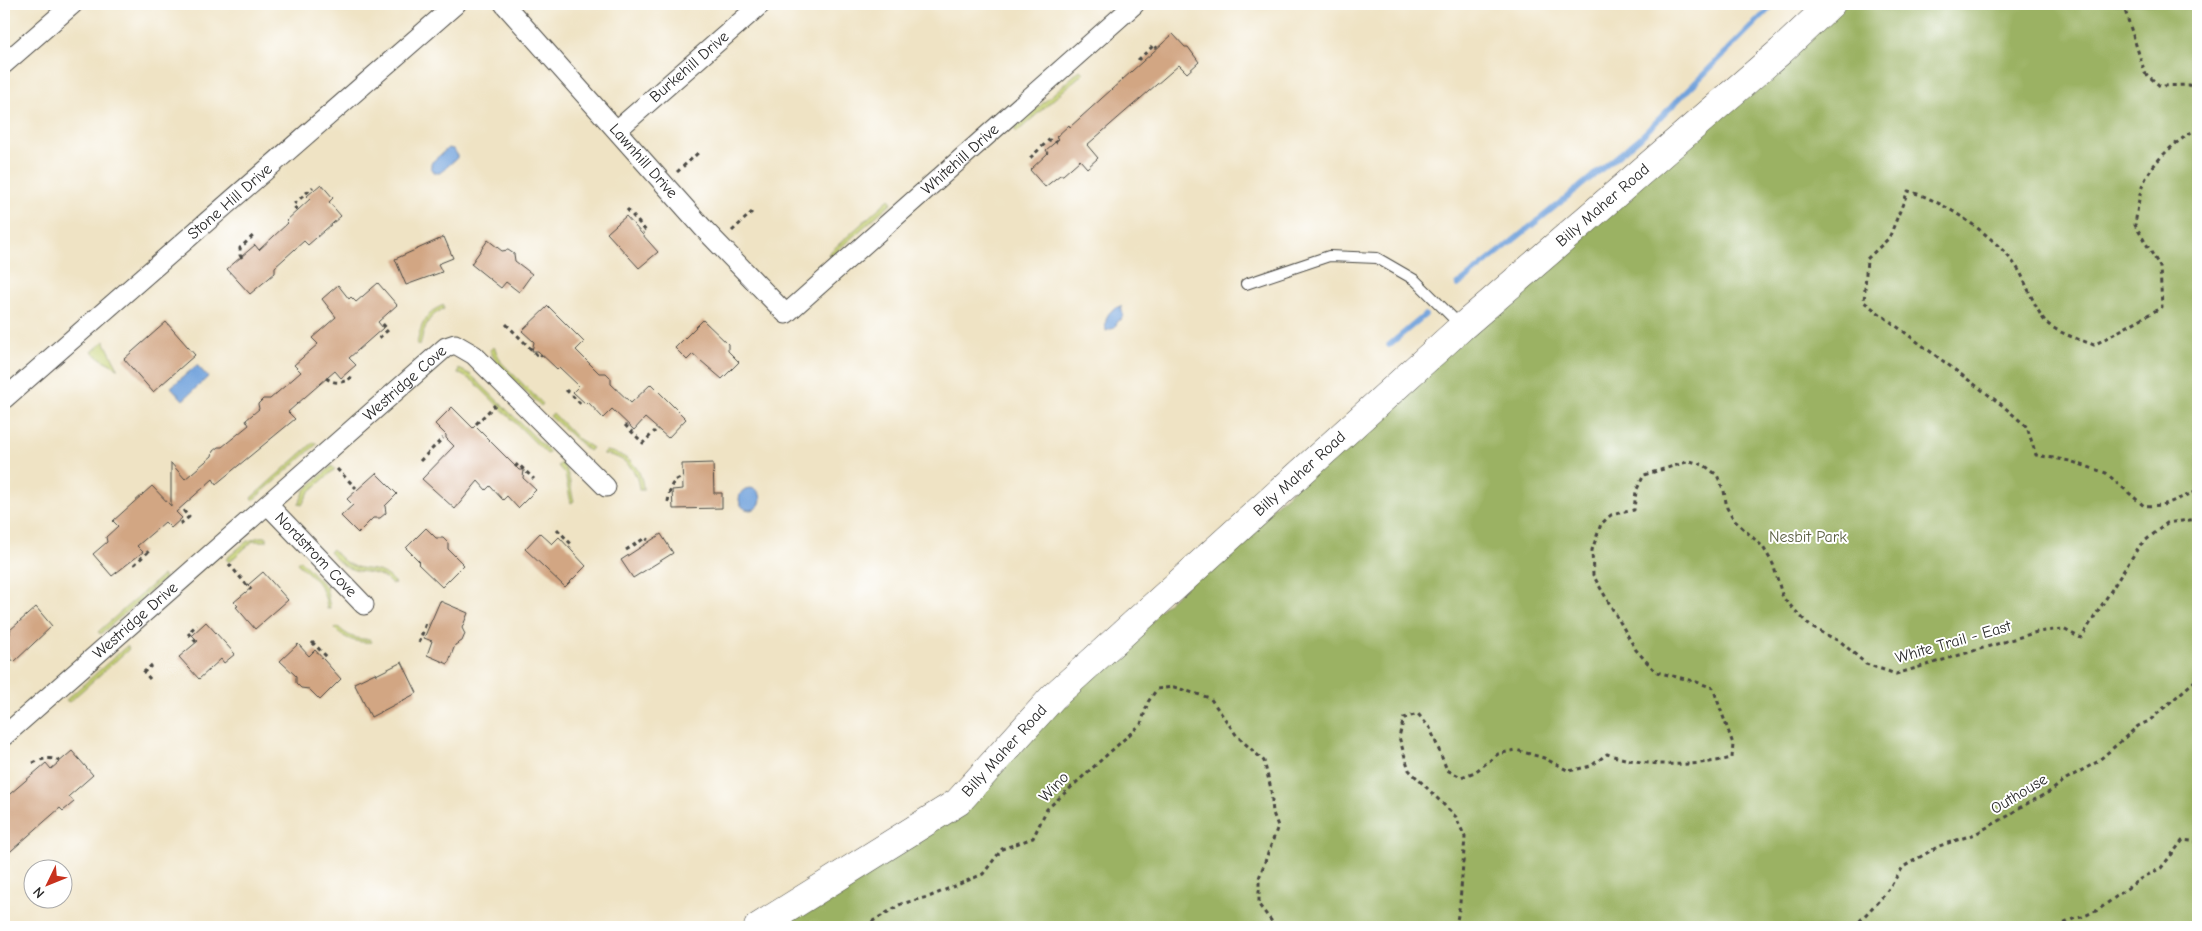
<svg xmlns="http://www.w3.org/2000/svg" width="2202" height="931" font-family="'Comic Neue',sans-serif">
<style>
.green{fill:#c4d072;stroke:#787e4e}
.forest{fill:#9bb264;stroke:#636e48}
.water{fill:#71a2db;stroke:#4e6683}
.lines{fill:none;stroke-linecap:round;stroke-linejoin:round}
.stream{stroke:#71a2db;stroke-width:5.5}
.building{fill:#d2a683}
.lane-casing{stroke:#484742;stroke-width:12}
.street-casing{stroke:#484742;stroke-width:21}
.secondary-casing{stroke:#484742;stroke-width:29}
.path{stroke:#484742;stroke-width:3;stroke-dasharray:4 4;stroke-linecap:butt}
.lane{stroke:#fff;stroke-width:10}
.street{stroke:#fff;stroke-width:19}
.secondary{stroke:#fff;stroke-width:28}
.labels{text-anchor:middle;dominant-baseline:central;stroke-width:4;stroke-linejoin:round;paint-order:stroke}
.street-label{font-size:16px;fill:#2b2b2b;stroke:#fff}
.park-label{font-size:16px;fill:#595d40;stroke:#fff}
</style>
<rect width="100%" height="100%" fill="#fff"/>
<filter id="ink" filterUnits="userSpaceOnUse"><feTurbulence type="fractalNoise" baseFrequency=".02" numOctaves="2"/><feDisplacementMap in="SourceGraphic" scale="10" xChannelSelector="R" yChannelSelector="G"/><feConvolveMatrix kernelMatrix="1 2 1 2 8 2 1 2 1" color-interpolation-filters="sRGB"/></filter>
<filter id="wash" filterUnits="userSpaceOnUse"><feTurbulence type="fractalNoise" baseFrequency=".0096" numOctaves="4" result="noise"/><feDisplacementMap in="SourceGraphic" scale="20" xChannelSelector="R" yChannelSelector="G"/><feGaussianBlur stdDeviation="1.12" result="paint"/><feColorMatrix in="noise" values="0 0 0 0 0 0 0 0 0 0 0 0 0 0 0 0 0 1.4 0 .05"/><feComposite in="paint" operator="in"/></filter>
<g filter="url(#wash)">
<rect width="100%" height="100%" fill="#efe3c4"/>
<g class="green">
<path d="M1080 70 1083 73 1017 132 1014 129Z"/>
<path d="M889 199 892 202 830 257 828 254Z"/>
<path d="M444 305V309C426 316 424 330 420 346L417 345C420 327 425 312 444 305Z"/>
<path d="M104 341 118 368 103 360 92 352Z"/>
<path d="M494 347 501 362 543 404 541 406 496 362 490 350Z"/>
<path d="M459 369 471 375 550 452 547 454 473 381 458 373Z"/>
<path d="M553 413 578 439 592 448 589 451 550 416Z"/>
<path d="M314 442 317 444 253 500 251 498Z"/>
<path d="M606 451C627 454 643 468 643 490H639C638 469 624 456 603 454Z"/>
<path d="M561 463C572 475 569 487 574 501L571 503 565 474 558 466Z"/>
<path d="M332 466 335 469 309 492 302 505 299 504 305 490Z"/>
<path d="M259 537H267V541H253L229 562 226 559 246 542Z"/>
<path d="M332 549C338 555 343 562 351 565 370 573 377 564 395 583L391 584C380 570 366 574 351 569 342 566 336 559 329 552Z"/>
<path d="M300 560 326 587 330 608 327 609C325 585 314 578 297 563Z"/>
<path d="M163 575 165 578 101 634 98 632Z"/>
<path d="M338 627C347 636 357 640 370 639L372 642C357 643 346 640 335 629Z"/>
<path d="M127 646 129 649 69 702 66 700Z"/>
</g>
<path class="forest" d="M1829 4H2198V927H757L943 813 1087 676Z"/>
<g class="water">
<path d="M448 148 453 149 457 154V158L440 173H435L431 168V163Z"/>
<path d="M1121 306 1123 315 1121 320H1119L1114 328 1106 331C1104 318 1108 310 1121 306Z"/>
<path d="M197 365 208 377 183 400 171 387Z"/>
<circle cx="750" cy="499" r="11"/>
</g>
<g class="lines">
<g class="stream">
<path d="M1458 285 1640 138 1774 4"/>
<path d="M1389 345 1425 315"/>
</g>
</g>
<g id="blocks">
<g class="building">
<path d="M1173 34 1185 47H1188L1199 62 1187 73 1179 65 1087 145 1098 158 1087 168 1080 160 1063 175H1060L1045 187 1030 170 1048 153 1046 150 1059 139 1056 137 1069 125 1070 127Z"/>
<path d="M321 184 333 198 329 202 341 216 308 245 304 241 275 267V273L250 294 227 269 255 245 259 250 288 223 286 221 310 199 307 196Z"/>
<path d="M626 216 658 252 639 268 607 233Z"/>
<path d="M444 237 453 258 438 264 442 272 406 285 395 259Z"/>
<path d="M488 240 502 251 508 250 514 254 515 261 532 274 519 292 506 282 501 288 471 264Z"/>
<path d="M378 283 397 305 378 322 383 328 349 358 356 365 341 378 335 371 305 397 288 412 295 419 216 484 213 479 176 512 182 518 171 528 165 522 137 546 143 552 112 576 93 554 107 542 106 537 118 526 113 521 152 486 171 506V463L185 479 212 456 213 451 218 447H222L249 425 246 420 259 409 258 404 263 399H270L301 372 294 365 318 344 312 338 336 317 322 299 338 285 349 299 351 297 356 302Z"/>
<path d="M548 306 584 342 576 350 599 373H606L611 378V384L631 403 651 384 686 419 668 438 645 418 634 430 612 409 603 418 588 402 586 404 573 392 579 386 559 367 557 369 538 351H532L534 342 522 331Z"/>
<path d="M703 320 728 344V351L739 362 722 379 693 354 687 360 675 348Z"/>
<path d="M166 322 195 355 153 392 124 359Z"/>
<path d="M452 407 473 428 475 426 519 470H524L523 478 536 490 518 508 507 496 503 500 490 486 486 490 478 481 455 509 422 479 454 446 446 438V435L435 424Z"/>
<path d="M713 463 714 493H722V508L673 509 672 490 683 489 682 464Z"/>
<path d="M376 473 397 494 385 506 386 513 380 518H373L358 533 341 516 353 505 347 499Z"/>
<path d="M426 528 436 538H443L448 543V549L464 565 442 587 418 564 420 562 406 548Z"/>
<path d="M540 533 552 544 559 537 586 566 565 587 525 549Z"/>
<path d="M661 534 673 553 633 578 621 560Z"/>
<path d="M263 572 288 600 255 629 236 607 238 606 234 602 251 588 248 585Z"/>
<path d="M440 601 468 613 462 628 465 634 462 641 455 645 448 664 427 655 432 641 424 638Z"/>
<path d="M36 607 52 626 14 662 4 650V639L10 634V630Z"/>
<path d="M206 622 235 654 224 663 221 659 199 679 179 657 198 641 192 635Z"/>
<path d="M298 644 309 656 315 650 341 679 320 700 309 689 301 688 296 683V676L280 661Z"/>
<path d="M402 662 417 693 371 717 354 683 375 673 376 675Z"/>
<path d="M72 751 93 775 69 796 74 802 63 811 60 808 4 857V799L46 763 51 769Z"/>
</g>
</g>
</g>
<g filter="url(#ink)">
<use href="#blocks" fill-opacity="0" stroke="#484742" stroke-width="1"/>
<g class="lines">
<defs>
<path id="lane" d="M1246 284 1329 256 1377 258 1415 280 1462 327"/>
<g id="street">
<path id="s1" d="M504 4 704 229 786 314 1135 4"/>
<path d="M4 64 73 4"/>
<path id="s2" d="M617 130 761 4"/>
<path id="s3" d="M4 399 456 4"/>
<path id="s4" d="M268 505 364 605"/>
<path id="s5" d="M4 736 446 347 455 344 474 355 606 487"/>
</g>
<g id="secondary">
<path id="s6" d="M758 927 958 802 1053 697 1462 327 1781 51 1831 4"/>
</g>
</defs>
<use href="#lane" class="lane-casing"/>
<use href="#street" class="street-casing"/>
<use href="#secondary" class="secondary-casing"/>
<g class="path">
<path d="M2123 4 2145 73 2160 86 2190 85 2198 97"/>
<path d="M1138 60 1154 45 1157 48"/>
<path d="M2198 128C2174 143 2150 162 2141 190 2138 201 2137 214 2135 225L2160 267 2162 307 2094 345C2079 339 2060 334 2048 324 2039 317 2027 286 2021 274 2003 241 1944 200 1908 191L1889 238 1867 259 1864 302 2002 405 2027 427 2036 455 2070 461 2106 473 2144 506 2163 505 2198 491"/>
<path d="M1030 158 1049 140 1057 142"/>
<path d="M677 172 698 153"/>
<path d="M627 209 646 231 643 233"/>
<path d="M297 210 293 205 313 187"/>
<path d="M732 231 752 212"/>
<path d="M242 258 240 255V248L255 234"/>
<path d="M506 324 539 357 542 355"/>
<path d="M379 338 388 330 381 322"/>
<path d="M326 378C336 385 344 383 353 376"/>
<path d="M566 390 581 404 583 402"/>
<path d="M476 424 495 405"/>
<path d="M625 425 643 443 655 431"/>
<path d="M420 461 443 438"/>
<path d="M515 467 518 464 534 479"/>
<path d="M337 469 356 488"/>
<path d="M668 502C670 489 670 480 684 477"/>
<path d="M180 524 189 517 182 509"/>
<path d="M557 529 572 545 570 547"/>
<path d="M626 550 645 538 648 540"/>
<path d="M134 563 135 564 150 550"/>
<path d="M229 564 251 590"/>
<path d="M196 642 188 633 197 625"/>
<path d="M312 642 329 659"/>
<path d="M419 643 426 623 429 624"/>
<path d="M150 679 144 672 152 665"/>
<path d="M33 763C43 758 53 756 62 763"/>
<path d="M866 927 868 924 901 904 931 896 983 874 1002 849 1033 838 1047 809 1141 724 1148 702 1157 689 1174 687 1210 698 1237 736 1264 761 1271 789 1273 813 1278 826 1259 878V905L1273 923 1275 927"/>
<path d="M1456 927 1460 903 1465 837 1456 817 1409 770 1399 737 1404 718 1418 714 1430 728 1447 770 1461 777 1475 772 1498 754 1516 750 1544 758 1569 771 1591 766 1607 754C1646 767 1692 767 1732 758L1733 744 1713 688 1694 681 1656 672 1636 650 1593 575 1592 550 1601 524 1611 515 1634 510 1636 491 1644 475 1690 461 1704 465 1717 475 1724 491 1727 508 1735 521 1763 547 1773 564 1783 598 1811 627 1841 642 1866 664 1896 674 2037 632 2063 629 2081 638 2140 545 2167 523 2198 519"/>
<path d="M1854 927 1886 893 1903 867 1939 846 1975 834 2008 816 2019 808 2051 791 2066 779 2097 762 2138 726 2149 721 2198 678"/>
<path d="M2057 927 2075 918 2082 917 2098 910 2140 879 2161 868 2183 840 2198 842"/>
</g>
<use href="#lane" class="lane"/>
<use href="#street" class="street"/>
<use href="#secondary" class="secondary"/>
</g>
</g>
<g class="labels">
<g class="street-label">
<text stroke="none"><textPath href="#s2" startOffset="96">Burkehill Drive</textPath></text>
<text stroke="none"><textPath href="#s1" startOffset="652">Whitehill Drive</textPath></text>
<text stroke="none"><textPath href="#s1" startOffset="210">Lawnhill Drive</textPath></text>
<text stroke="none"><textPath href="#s3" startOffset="300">Stone Hill Drive</textPath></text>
<text stroke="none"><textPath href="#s6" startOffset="1115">Billy Maher Road</textPath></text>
<text stroke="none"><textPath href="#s5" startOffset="534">Westridge Cove</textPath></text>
<text stroke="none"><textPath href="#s6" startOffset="710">Billy Maher Road</textPath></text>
<text stroke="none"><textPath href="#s4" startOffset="69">Nordstrom Cove</textPath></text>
<text stroke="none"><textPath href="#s5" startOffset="175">Westridge Drive</textPath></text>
<text transform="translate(1953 642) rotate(-16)">White Trail - East</text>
<text stroke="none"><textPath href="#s6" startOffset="305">Billy Maher Road</textPath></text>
<text transform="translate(1054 787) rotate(-46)">Wino</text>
<text transform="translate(2019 794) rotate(-31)">Outhouse</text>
</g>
<g class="park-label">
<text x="1808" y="537">Nesbit Park</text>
</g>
</g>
<rect width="2202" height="931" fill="none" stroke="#fff" stroke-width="20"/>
<g transform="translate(48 884) rotate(227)"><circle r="24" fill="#ffffff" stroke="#aaaaaa"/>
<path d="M0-4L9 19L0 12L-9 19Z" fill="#c8321e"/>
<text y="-8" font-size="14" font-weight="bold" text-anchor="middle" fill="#2b2b2b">N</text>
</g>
</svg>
